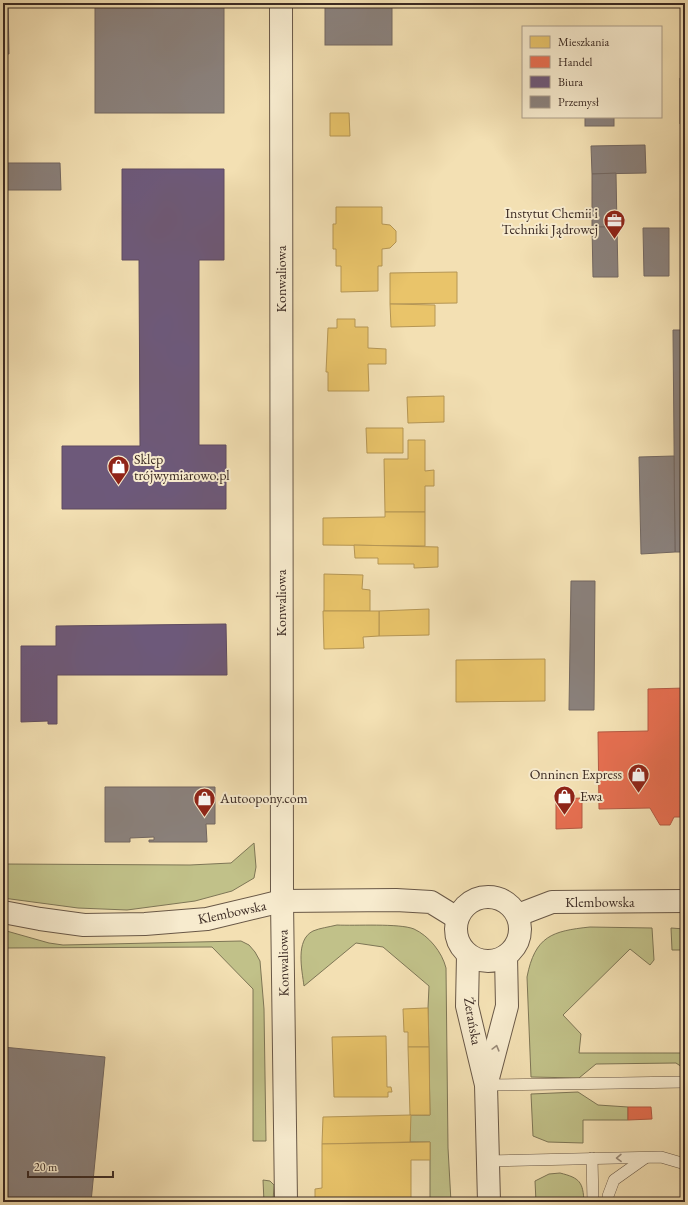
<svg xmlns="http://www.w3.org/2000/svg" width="688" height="1205" font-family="'EB Garamond',serif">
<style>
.green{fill:#c1c189;stroke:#7e7656}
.homes{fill:#e9c46a;stroke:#b59655}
.shops{fill:#e76f51;stroke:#b35a43}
.offices{fill:#6d597a;stroke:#5e4b60}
.industry{fill:#8a817c;stroke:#726761}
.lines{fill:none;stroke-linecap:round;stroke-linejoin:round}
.service-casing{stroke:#695847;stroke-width:12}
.minor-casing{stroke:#695847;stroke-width:24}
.tertiary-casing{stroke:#695847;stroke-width:24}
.service{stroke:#f7ebce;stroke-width:11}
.minor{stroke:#f7ebce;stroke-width:22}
.tertiary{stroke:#f7ebce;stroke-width:22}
.oneway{stroke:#998a78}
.labels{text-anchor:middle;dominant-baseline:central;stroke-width:4;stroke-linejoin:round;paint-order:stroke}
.poi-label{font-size:14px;fill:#3b2a23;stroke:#f7ebce;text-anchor:start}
.street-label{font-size:14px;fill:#3b2a23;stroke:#f7ebce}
</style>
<rect width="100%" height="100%" fill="#f3e0b3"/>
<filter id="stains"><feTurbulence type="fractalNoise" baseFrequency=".005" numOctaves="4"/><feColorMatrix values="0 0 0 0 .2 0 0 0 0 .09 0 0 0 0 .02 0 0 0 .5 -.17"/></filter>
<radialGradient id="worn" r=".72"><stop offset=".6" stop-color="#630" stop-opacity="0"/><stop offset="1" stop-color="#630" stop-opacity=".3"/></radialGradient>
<g class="green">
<path d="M254 843 256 867 254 878 232 891 195 901 127 910 78 908 3 898V864L190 865 231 863Z"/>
<path d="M337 925C355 926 399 923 414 929 429 936 442 952 446 968L448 1148 451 1202H430V1142H410V1115H430L428 1008 429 986 383 947 356 943 304 986C302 970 295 940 313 931 320 928 329 927 337 925Z"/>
<path d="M590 927 652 928 654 960 650 965 630 949 563 1015 581 1034 579 1053H685V1069L676 1063 596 1064 579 1078 531 1077 527 977C535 936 552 931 590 927Z"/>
<path d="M671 928 685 929V950H672Z"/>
<path d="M3 930 49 943 63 945 241 941 249 945 255 952 260 961 264 1009 266 1141H253V989L212 947 3 948Z"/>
<path d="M578 1092 598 1105 628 1107V1120H583V1143L548 1142 533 1136 531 1094Z"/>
<path d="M560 1173C580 1178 583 1182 584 1202H536L535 1181 549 1174Z"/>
<path d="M263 1180 270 1181 274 1185 273 1202H264Z"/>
</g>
<g class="homes">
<path d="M330 113H349L350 136H330Z"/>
<path d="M336 207H382V224L390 225 396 231V242L390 248 382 249V266H378V291L341 292V266H336V249H333V224H336Z"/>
<path d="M457 272V303L390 304V273Z"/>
<path d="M390 304 435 305V326L391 327Z"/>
<path d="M337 319H355V327H368V348L386 349V364H368L369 391H328V372H326L328 328H337Z"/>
<path d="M444 396V422L408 423 407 397Z"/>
<path d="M366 428H403V453H367Z"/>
<path d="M408 440H425V471L434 470V486H425V512H385L384 459H408Z"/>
<path d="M385 512H425V546L323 545V518L385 517Z"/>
<path d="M354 545 438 547V567L414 568V564H378V558H355Z"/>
<path d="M324 574 363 575 362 589 370 590V611H324Z"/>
<path d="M429 609V635L379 636V611Z"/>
<path d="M323 611H379V636L363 637 364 648 324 649Z"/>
<path d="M545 659V701L456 702V660Z"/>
<path d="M426 1008H428L429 1047H408V1032H404L403 1009Z"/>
<path d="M386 1036 387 1087H391L392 1092H388V1097H334L332 1037Z"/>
<path d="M408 1047H429L430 1115H410Z"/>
<path d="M411 1115 410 1142 322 1144 323 1117Z"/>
<path d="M430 1142V1160H411V1202H315V1189L322 1188V1144Z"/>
</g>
<g class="shops">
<path d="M685 688V817H674L670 825H660L650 808 599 809 598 732 648 731V689Z"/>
<path d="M582 798V828L556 829V799Z"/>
<path d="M628 1107H651L652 1119 628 1120Z"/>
</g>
<g class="offices">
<path d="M122 169H224V260H199V445H226V509H62V446H140L139 260H122Z"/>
<path d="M226 624 227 675H57V724H48V721L21 722V646H56V626Z"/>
</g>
<g class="industry">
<path d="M3 3H8L9 54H3Z"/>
<rect x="95" y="3" width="129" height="110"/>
<rect x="325" y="3" width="67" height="42"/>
<path d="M685 77V124H680V78Z"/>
<rect x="585" y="117" width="29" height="9"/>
<path d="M645 145 646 173 592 174 591 146Z"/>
<path d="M3 163H60L61 190H3Z"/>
<path d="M616 173 617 227H592V174Z"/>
<path d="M592 227H617L618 277H593Z"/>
<path d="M643 228H669V276H644Z"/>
<path d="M673 330H685V552H675Z"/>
<path d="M674 456 675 552 641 554 639 457Z"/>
<path d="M571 581H595L594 710H569Z"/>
<path d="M105 787H215V824H206L207 842H149V840H154V837L130 838V842H105Z"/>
<path d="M3 1047 105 1057 91 1202H3Z"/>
</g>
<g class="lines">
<defs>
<g id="service">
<path d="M486 1085 685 1082"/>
<path d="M592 1158 593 1202"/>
<path d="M488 1161 661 1157 685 1164"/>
<path d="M608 1202V1196L614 1180 645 1158"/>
</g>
<g id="minor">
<path d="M281 3 282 901 286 1202"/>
<path d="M3 912 40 919 84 925 145 924 207 919 282 901 396 900 431 902 457 918"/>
</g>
<g id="tertiary">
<circle cx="488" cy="929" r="32"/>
<path d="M518 915 552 902 685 901"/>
<path d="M468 955 467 1006 486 1085 489 1202"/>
<path d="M487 1082 507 1006 506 956"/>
</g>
</defs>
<use href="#service" class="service-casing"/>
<use href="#minor" class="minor-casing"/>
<use href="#tertiary" class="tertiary-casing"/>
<use href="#service" class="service"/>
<use href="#minor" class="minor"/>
<use href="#tertiary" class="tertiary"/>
</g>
<defs><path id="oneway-chevron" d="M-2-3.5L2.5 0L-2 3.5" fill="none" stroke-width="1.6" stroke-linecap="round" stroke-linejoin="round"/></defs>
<g class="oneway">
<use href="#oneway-chevron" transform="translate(496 1048) rotate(-75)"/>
<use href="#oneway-chevron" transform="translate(619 1158) rotate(179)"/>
</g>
<defs>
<symbol id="office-pin" viewBox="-11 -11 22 30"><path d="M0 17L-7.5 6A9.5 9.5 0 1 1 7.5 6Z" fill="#8f2418" stroke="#f7ebce"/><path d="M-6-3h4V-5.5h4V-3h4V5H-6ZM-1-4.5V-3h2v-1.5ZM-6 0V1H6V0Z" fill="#fff"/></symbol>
<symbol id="shop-pin" viewBox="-11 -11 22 30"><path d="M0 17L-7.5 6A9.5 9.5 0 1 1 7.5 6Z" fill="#8f2418" stroke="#f7ebce"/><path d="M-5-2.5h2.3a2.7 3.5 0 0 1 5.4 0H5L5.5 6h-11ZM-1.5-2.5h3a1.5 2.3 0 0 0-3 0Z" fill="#fff"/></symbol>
</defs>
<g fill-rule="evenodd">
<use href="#office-pin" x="602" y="208" width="25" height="34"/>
<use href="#shop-pin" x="106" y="454" width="25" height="34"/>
<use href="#shop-pin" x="626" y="762" width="25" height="34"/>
<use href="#shop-pin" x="552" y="784" width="25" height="34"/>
<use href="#shop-pin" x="192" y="786" width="25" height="34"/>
</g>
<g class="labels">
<g class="poi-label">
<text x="598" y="213" text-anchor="end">Instytut Chemii i<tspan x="598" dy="16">Techniki Jądrowej</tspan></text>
<text x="134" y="459">Sklep<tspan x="134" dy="16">trójwymiarowo.pl</tspan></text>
<text x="622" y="774" text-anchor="end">Onninen Express</text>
<text x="580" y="796">Ewa</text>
<text x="220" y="798">Autoopony.com</text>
</g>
<g class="street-label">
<text transform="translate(281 279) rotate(-90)">Konwaliowa</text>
<text transform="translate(281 603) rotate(-90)">Konwaliowa</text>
<text x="600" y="902">Klembowska</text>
<text transform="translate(232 912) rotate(-12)">Klembowska</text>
<text transform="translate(283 963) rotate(-91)">Konwaliowa</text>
<text transform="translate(473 1021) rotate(80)">Żerańska</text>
</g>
</g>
<rect width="688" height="1205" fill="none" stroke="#f3e0b3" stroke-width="16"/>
<rect x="4" y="4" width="680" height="1197" fill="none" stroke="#3b2a23" stroke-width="2"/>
<rect x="8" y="8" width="672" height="1189" fill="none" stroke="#3b2a23"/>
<rect x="522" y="26" width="140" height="92" fill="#f7ebce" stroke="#ac9e8a"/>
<rect x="530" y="36" width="20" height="12" fill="#e9c46a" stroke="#ac9e8a"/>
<text x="558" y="46" font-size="12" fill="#3b2a23">Mieszkania</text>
<rect x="530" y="56" width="20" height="12" fill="#e76f51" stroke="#ac9e8a"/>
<text x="558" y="66" font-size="12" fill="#3b2a23">Handel</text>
<rect x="530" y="76" width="20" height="12" fill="#6d597a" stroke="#ac9e8a"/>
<text x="558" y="86" font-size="12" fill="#3b2a23">Biura</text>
<rect x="530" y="96" width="20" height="12" fill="#8a817c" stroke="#ac9e8a"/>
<text x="558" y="106" font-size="12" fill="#3b2a23">Przemysł</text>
<path d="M28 1171v6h85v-6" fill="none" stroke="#3b2a23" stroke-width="2"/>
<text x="34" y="1171" font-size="12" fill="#3b2a23" stroke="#f7ebce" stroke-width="3" paint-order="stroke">20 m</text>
<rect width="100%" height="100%" filter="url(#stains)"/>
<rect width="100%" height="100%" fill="url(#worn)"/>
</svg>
